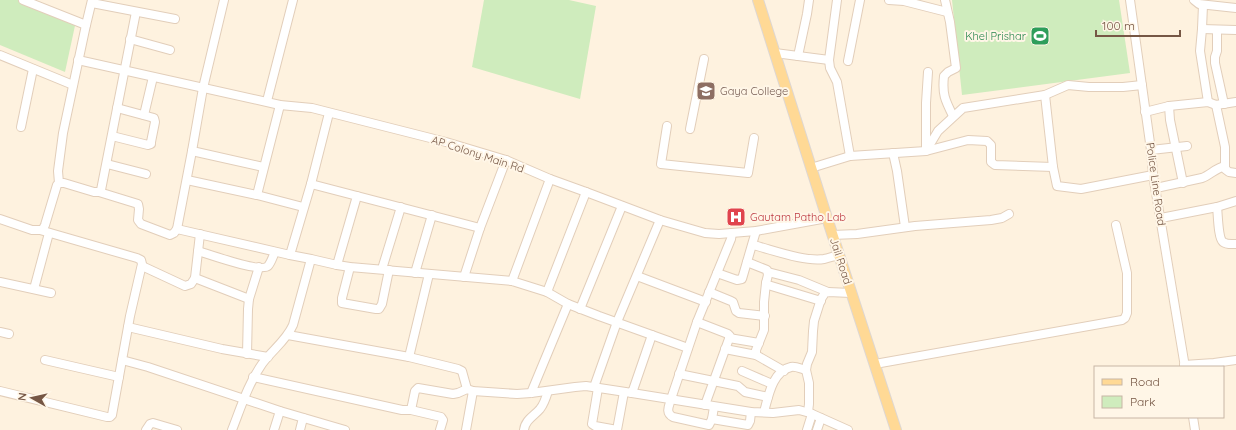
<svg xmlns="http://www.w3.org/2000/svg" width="1236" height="430" font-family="Quicksand,sans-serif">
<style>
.green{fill:#cfecbd}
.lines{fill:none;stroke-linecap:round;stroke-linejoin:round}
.minor-casing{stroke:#e2ceba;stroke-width:10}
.major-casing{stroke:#ded7d2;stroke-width:12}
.minor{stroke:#fff;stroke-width:8}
.major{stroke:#ffd995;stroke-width:10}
.labels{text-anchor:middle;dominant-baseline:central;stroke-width:4;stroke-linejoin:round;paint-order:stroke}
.leisure-label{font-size:11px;fill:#27864d;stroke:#fff6e7;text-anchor:end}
.education-label{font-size:11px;fill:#785e54;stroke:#fff6e7;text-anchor:start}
.street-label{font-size:11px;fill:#765745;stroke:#fff6e7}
.health-label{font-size:11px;fill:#be3a42;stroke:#fff6e7;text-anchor:start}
</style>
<rect width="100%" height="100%" fill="#fef2df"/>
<g class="green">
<path d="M0 0H22L76 21 65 72 0 45Z"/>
<path d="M484 0H569L596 6 580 99 472 67Z"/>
<path d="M952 0H1119L1130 73 962 95Z"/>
</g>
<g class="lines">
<defs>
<g id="minor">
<path d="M23 0 86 25"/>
<path d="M837 0 829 60 830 68 837 82 850 156"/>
<path d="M889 0 904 1 947 12"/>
<path d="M945 0 950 22 956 68 948 72 944 76C942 94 945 100 953 116"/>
<path d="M1130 0 1151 150 1153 175 1185 367"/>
<path d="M1194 0 1199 4 1236 8"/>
<path d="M92 3 175 19"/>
<path d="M1203 5 1202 29 1200 51 1208 102"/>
<path d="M1202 29 1236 30"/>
<path d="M1217 30V51L1215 57V63L1224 104"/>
<path d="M130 39 170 50"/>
<path d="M775 53 829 60"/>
<path d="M0 55 73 85"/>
<path d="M798 56 807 14 809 0"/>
<path d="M78 60 280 105 312 108 446 142 506 160 550 179 586 192 660 220 705 233 719 234 756 231 827 218"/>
<path d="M848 61 860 0"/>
<path d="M928 72 926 103V151L968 140 987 141 991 145V162L995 165 1053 167"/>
<path d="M1045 95 1053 167 1057 186 1081 189 1153 175"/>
<path d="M267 101 293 0"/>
<path d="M1216 105 1225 147V169L1229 172 1236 173"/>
<path d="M1169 106 1170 120 1183 183"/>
<path d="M1145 112 1169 106 1208 102 1216 105 1236 102"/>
<path d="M144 115 153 77"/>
<path d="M667 126 661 164 748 173 754 138"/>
<path d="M21 127 33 69"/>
<path d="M690 129 704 59"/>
<path d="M112 136 148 145 151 144V142L155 122 154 118 117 108"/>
<path d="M1151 150 1187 146"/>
<path d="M192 151 263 167"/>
<path d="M893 153 897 171 905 227"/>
<path d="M107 164 146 174"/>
<path d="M811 168 850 156 926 151 938 131 963 108 1045 95 1068 85 1089 87H1123L1142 85"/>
<path d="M187 180 257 195 303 207"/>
<path d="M59 183 58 171 63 133 86 25 92 0"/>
<path d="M311 184 480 228"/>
<path d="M1156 188 1202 178C1210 175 1216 168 1225 166"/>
<path d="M99 192 138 204 139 209 138 220 141 224 170 235 174 233 177 229 192 151 203 88 224 0"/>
<path d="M257 195 280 105"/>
<path d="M1217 207C1218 214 1218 238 1223 242 1227 245 1232 244 1236 244"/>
<path d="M1161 218 1217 207 1236 201"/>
<path d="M0 219 32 230H40L137 258 141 260 142 264 130 316 112 415 110 417H107L0 391"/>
<path d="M177 229 290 255"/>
<path d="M40 230 43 229 45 225 57 185 59 183H64L94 192H99L101 190 136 12"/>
<path d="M832 235 857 234 915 226 991 220 1002 218 1009 214"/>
<path d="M753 245C773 250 804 262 824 259 829 258 834 256 839 255"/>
<path d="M198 251C208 254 261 273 268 266 271 263 273 256 275 252"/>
<path d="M311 259 337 265 357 196"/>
<path d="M747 262 767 270 768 275 766 283 768 285 821 301"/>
<path d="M337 265 350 267 512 281 547 292 568 304 599 316 688 348"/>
<path d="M142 266 185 286 191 284 195 278 249 299"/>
<path d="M350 267 342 298V303L376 309H379L382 304 389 270"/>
<path d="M382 269 401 207"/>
<path d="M768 272 799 280 828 292"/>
<path d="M415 273 432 215"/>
<path d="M717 273 737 280 742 279 756 231"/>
<path d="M637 276 706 302"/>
<path d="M464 277 480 228 506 160"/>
<path d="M195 278 200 234"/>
<path d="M512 281 550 179"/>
<path d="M0 282 51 293"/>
<path d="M766 283 764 302V330L756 350V355L784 371"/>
<path d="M34 289 49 233"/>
<path d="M547 292 586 192"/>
<path d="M709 292 731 301 733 302 736 311 739 313 765 316"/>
<path d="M580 309 622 206"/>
<path d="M697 322 728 334 730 336 705 405"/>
<path d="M128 327 222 349 268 357"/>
<path d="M0 332 9 334"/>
<path d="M288 335 409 357 458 369 462 371 467 389"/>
<path d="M729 338 759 343"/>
<path d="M725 349 756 355"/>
<path d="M247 354 248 309 249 299 259 267"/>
<path d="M409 357 429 274"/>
<path d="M45 360 119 377"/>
<path d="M122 360 148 367 280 411 345 430"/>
<path d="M875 364 1122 320 1125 318 1127 313V273L1116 225"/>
<path d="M1184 365 1214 363 1236 360"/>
<path d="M742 371 772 384"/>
<path d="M679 374 738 386 745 392 768 397"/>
<path d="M253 377 402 410H411L415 391 418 388 453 394 458 393 467 389 473 391 517 394 531 393 575 387 586 386 632 393 652 335"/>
<path d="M594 387 617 322 660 220"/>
<path d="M598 388 592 424 595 426 617 430"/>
<path d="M531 393 568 304"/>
<path d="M632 393 751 412 773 413 799 410 810 413 848 430"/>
<path d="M714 407 712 419 709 425 673 417C665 413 669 406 671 399L697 322 731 239 732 233"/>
<path d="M411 410 441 417 443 420 440 430"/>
<path d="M764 412C768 398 772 371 791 367 796 366 801 369 806 370"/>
<path d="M808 412 809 404V383L806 370 807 364 812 352 813 331 814 321 821 299 825 293 828 292 851 293"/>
<path d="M1193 417 1195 430"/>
<path d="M712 419 748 425 750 421 751 412"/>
<path d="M146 430 150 424 153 423 177 430"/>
<path d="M232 430C241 407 248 384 262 364 272 350 286 341 293 325L311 259 290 255 311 184 329 113"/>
<path d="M274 430 280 411"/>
<path d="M300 430 303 418"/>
<path d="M466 430 473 391"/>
<path d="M524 430C525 420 534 416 540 409 544 404 546 398 548 391"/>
<path d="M617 430 624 392"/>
<path d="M807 430 812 414"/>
<path d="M817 430 821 418"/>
</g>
<path id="major" d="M758 0 827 218 896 430"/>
</defs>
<use href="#minor" class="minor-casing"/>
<use href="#major" class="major-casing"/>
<use href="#minor" class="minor"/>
<use href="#major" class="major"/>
</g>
<defs>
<symbol id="stadium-square" viewBox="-11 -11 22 22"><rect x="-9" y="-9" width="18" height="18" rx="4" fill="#2e9e5b" stroke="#fff6e7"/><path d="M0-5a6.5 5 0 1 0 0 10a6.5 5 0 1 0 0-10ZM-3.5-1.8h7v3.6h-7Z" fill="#fff"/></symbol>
<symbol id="university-square" viewBox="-11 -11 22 22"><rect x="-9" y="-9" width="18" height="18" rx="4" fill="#8d6e63" stroke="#fff6e7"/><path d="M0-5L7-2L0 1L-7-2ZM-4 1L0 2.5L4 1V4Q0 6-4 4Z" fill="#fff"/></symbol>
<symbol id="hospital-square" viewBox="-11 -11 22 22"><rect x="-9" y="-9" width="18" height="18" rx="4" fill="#e0444e" stroke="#fff6e7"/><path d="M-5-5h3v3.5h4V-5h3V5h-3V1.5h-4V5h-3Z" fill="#fff"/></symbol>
</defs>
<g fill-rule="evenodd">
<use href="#stadium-square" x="1029" y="25" width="22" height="22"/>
<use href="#university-square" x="695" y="80" width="22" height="22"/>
<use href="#hospital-square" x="725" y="206" width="22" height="22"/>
</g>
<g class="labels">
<g class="leisure-label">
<text x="1026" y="36">Khel Prishar</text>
</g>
<g class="education-label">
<text x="720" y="91">Gaya College</text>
</g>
<g class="street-label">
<text transform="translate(478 154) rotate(18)">AP Colony Main Rd</text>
<text transform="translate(1156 184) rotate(82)">Police Line Road</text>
<text transform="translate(841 261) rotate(72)">Jail Road</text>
</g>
<g class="health-label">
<text x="750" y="217">Gautam Patho Lab</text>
</g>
</g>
<rect x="1094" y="366" width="130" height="52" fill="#fff6e7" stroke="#c8b6a6"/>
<rect x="1102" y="379" width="20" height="6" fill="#ffd995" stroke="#c8b6a6"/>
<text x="1130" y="386" font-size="12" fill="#765745">Road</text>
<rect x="1102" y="396" width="20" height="12" fill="#cfecbd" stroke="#c8b6a6"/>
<text x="1130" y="406" font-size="12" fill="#765745">Park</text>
<g transform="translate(32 398) rotate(278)" stroke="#fff6e7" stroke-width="3" paint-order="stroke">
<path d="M0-3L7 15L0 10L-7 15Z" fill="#765745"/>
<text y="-6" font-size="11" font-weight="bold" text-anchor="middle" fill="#765745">N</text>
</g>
<path d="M1096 30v6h84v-6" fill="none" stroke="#765745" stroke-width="2"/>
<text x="1102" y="30" font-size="12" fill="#765745" stroke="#fff6e7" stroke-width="3" paint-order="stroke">100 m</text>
</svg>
